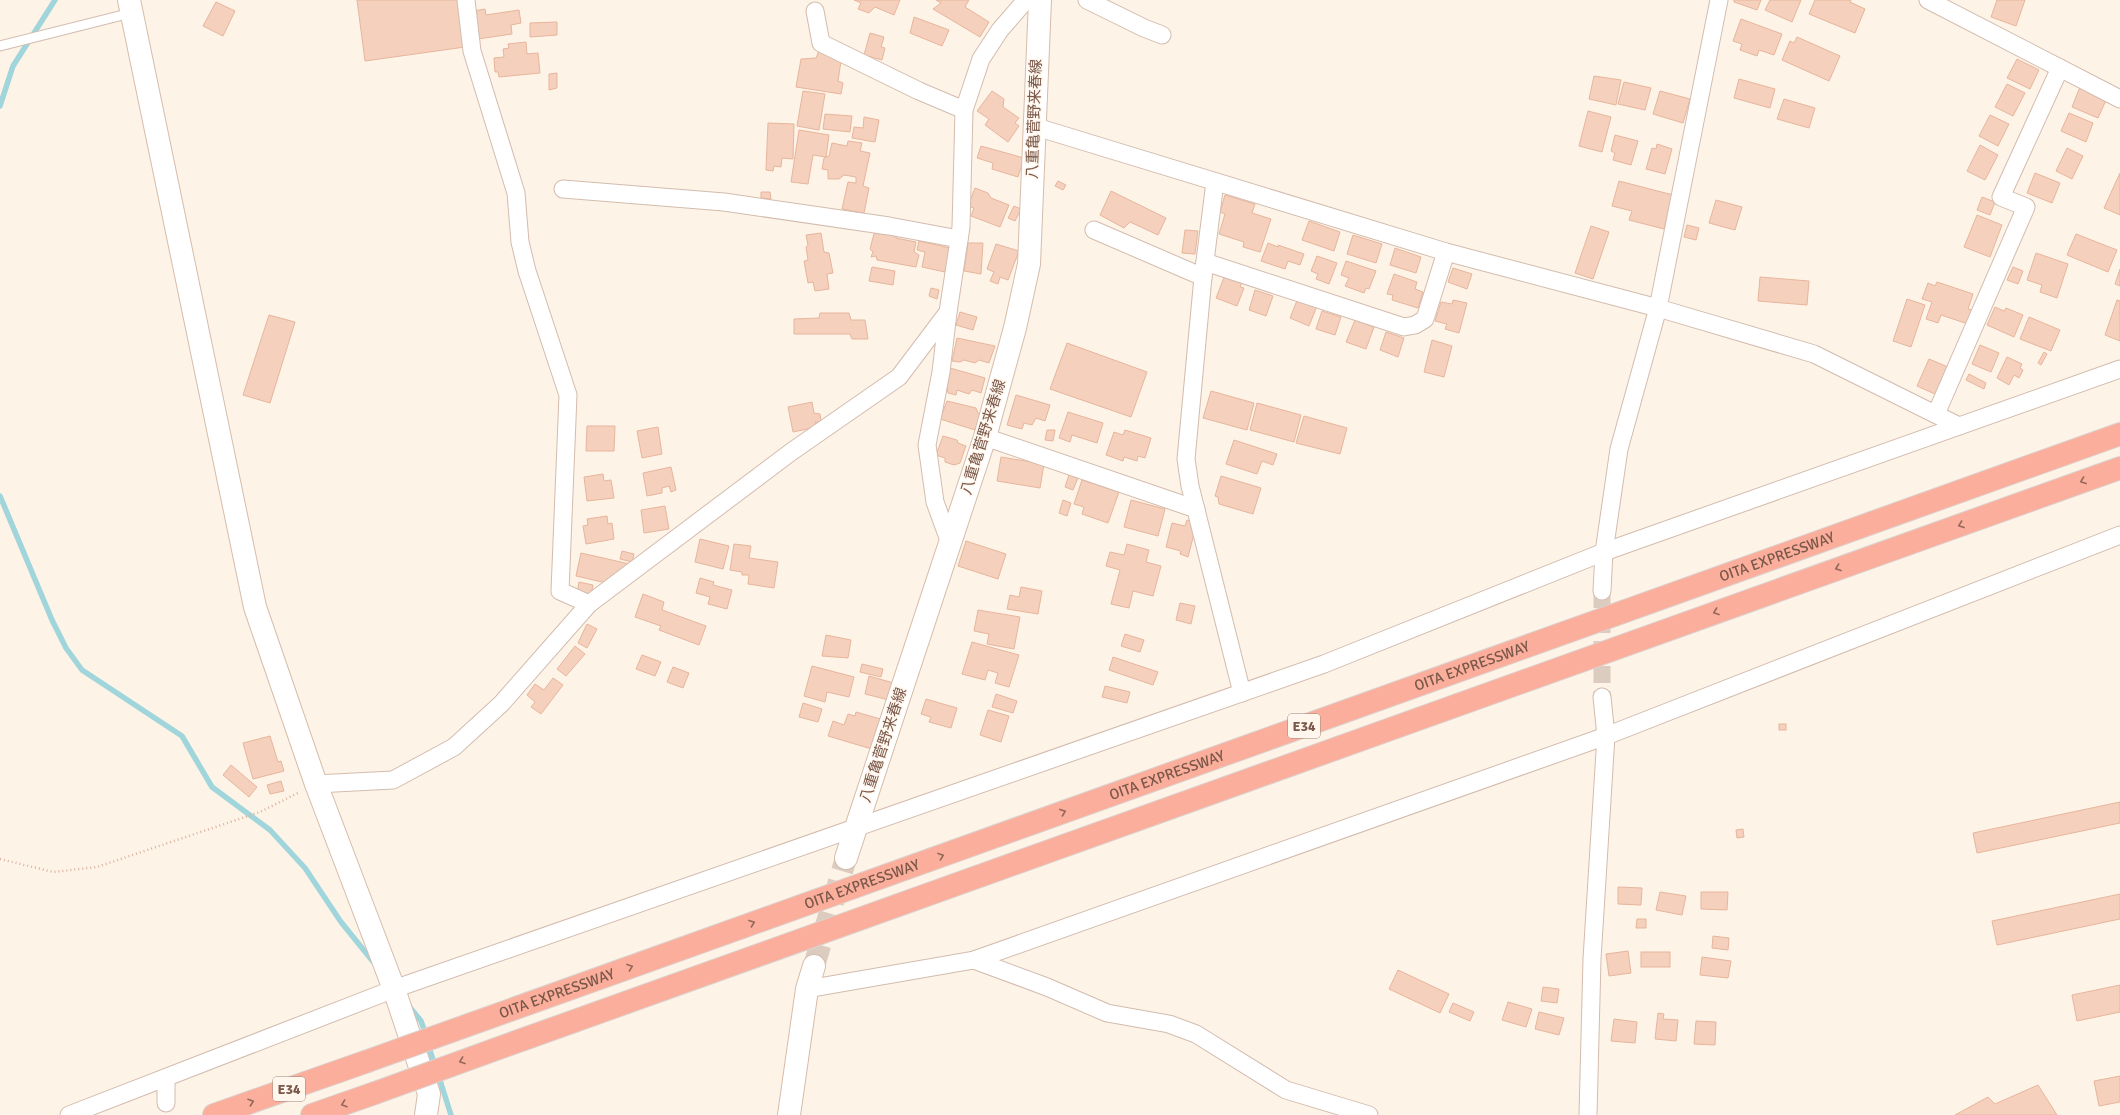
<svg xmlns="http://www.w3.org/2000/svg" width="2120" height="1115" font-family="Signika,'Noto Sans JP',sans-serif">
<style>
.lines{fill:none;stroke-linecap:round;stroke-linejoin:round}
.stream{stroke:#9fd5db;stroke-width:5.5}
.building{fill:#f4d0bd;stroke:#e8b59c}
.street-tunnel{stroke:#dcccc0;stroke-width:17;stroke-dasharray:17 8;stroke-linecap:butt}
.secondary-tunnel{stroke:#dcccc0;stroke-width:22;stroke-dasharray:22 11;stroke-linecap:butt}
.lane-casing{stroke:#d3bcae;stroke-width:11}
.street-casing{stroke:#d3bcae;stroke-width:19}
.secondary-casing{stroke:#d6bcab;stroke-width:24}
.highway-casing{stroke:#dcd3d0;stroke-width:24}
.path{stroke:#dab39f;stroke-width:2.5;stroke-dasharray:1 3;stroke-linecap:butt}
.lane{stroke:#fff;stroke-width:9}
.street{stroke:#fff;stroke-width:17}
.secondary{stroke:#fff;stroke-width:22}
.highway{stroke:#faae9b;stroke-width:22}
.highway-bridge-casing{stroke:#dcd3d0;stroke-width:24;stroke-linecap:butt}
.highway-bridge{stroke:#faae9b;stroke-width:22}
.oneway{stroke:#936859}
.labels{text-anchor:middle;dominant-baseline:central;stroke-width:3;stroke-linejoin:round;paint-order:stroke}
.shield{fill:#fff7ee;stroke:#a1877a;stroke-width:1}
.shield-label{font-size:14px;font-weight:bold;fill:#795749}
.street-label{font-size:15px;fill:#795749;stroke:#fff7ee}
</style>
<rect width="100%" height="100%" fill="#fdf3e7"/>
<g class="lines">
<g class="stream">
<path d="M0 106 13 66 55 0"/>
<path d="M0 496 52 620 66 648 82 670 182 736 212 787 270 830 305 868 341 922 375 964"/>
<path d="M408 1005 421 1021 426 1035"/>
<path d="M428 1044 435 1066"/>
<path d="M438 1074 451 1115"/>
</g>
</g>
<g class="building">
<path d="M357 0H458L465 47 365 61Z"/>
<path d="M854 0H900L894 15 875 7 869 13 858 9 861 3Z"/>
<path d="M936 0H969L965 7 989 22 980 37 933 9 941 3Z"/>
<path d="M1734 0H1761L1757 10 1734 2Z"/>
<path d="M1770 0H1801L1792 22 1765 10Z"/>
<path d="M1815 0H1851L1850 2 1865 9 1855 33 1809 14Z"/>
<path d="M1997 0H2025L2016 26 1991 17Z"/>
<path d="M216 2 235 11 223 36 203 26Z"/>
<path d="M485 9 486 15 519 10 521 23 511 25 512 34 478 39 474 11Z"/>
<path d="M914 17 949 30 942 46 910 33Z"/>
<path d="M1741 19 1782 34 1774 55 1759 50 1757 56 1740 50 1742 44 1733 41Z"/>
<path d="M557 22V35L530 37V23Z"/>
<path d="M870 33 884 37 881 47 885 48 882 60 864 55Z"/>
<path d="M1797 37 1840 56 1829 81 1782 60 1790 41 1794 43Z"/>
<path d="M526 42 527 54 538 53 540 73 499 77 498 72H495L494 58 504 57 503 49 509 48 508 44Z"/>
<path d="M819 51 841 61 838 81 843 83 841 94 796 87 801 59 816 58Z"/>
<path d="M2017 59 2039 70 2030 89 2007 78Z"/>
<path d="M557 73V88L549 90V74Z"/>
<path d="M1594 76 1621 80 1616 105 1589 99Z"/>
<path d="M1739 79 1775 89 1770 108 1734 98Z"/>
<path d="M1624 82 1651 88 1645 110 1618 104Z"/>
<path d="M2007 84 2025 93 2013 116 1995 107Z"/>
<path d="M2080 87 2107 98 2098 118 2072 107Z"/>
<path d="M803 91 825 94 819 130 797 126Z"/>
<path d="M992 91 1004 99 1003 107 1019 118 1015 123 1019 126 1008 142 985 125 989 119 977 111Z"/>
<path d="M1660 91 1690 99 1683 123 1653 114Z"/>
<path d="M1784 99 1815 108 1809 128 1777 119Z"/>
<path d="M1588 111 1611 117 1602 152 1579 146Z"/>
<path d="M2069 113 2093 123 2086 142 2061 131Z"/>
<path d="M825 114 852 116 850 132 823 129Z"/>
<path d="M1990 115 2009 124 1998 146 1979 136Z"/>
<path d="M864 117 879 120 875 142 852 138 854 127 863 128Z"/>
<path d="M768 123 794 124 793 159 782 158 781 167 774 166 773 171 766 170Z"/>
<path d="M799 130 829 135 826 157 813 155 808 184 791 182Z"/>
<path d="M1615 135 1638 141 1631 165 1613 160 1615 153 1611 151Z"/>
<path d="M848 141 862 143 860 151 870 153 863 186 869 188 864 213 842 209 848 182 856 183V177L844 175 839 179H828V170L822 169 824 158 829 156 832 143 847 146Z"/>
<path d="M1657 144 1672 149 1665 174 1646 169 1652 148 1656 149Z"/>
<path d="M1980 145 1998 155 1985 180 1967 171Z"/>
<path d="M981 146 1024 158 1018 177 992 169 993 163 977 158Z"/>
<path d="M2067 148 2083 156 2072 179 2056 171Z"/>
<path d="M2035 173 2060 183 2052 203 2027 193Z"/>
<path d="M2120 173V215L2104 208Z"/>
<path d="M1058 181 1066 185 1063 190 1055 186Z"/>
<path d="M1619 181 1673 195 1664 229 1629 220 1632 211 1612 206Z"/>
<path d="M975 188 988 193 991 198 1009 205 1000 227 971 216 974 208 968 206Z"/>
<path d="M1111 191 1166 218 1158 235 1130 222 1124 228 1100 215Z"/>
<path d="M761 192H770L771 199 761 198Z"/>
<path d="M1225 195 1255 204 1252 213 1271 219 1260 252 1243 247 1244 242 1219 234 1225 214 1220 212Z"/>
<path d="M1982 197 1995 202 1990 215 1977 210Z"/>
<path d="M1716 200 1742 207 1735 230 1709 223Z"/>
<path d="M1014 206 1021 209 1015 221 1008 218Z"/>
<path d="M1977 215 2002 225 1990 257 1964 247Z"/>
<path d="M1309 221 1340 232 1334 251 1302 240Z"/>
<path d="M1687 225 1699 228 1696 240 1684 237Z"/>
<path d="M1591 226 1609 232 1593 279 1575 273Z"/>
<path d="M875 230 895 233 896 238 916 242 914 252 919 255 916 267 877 260 876 256 871 257 873 252 870 249Z"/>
<path d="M1185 230 1198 231 1195 254 1182 253Z"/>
<path d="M821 233 824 252 829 253 833 273 827 274 829 289 815 291 813 282 808 283 804 261 808 260 806 247 808 245 806 235Z"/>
<path d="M2076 234 2117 250 2108 272 2067 255Z"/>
<path d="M1353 235 1382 244 1376 263 1347 254Z"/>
<path d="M919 241 950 248 945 272 922 267 925 252 917 250Z"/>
<path d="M968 243H983L981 274 964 271Z"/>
<path d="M1268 243 1278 247V245L1304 254 1300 265 1288 261 1285 269 1261 261Z"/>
<path d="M996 244 1019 251 1008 280 1000 277 998 284 990 281 994 272 987 269Z"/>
<path d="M1395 248 1421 257 1416 273 1390 265Z"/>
<path d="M2036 253 2068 264 2057 298 2040 292 2042 285 2027 280Z"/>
<path d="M1317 256 1337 263 1329 284 1316 279 1318 274 1311 271Z"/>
<path d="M1346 261 1376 271 1369 289 1366 288 1364 293 1345 286 1349 278 1341 275Z"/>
<path d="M872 267 895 271 893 285 869 281Z"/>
<path d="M2013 267 2023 271 2018 284 2007 280Z"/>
<path d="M1453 268 1472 274 1467 289 1448 282Z"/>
<path d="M2120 269V286L2115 284Z"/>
<path d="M1394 274 1417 282 1415 289 1423 292 1418 308 1392 300 1393 295 1387 294Z"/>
<path d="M1225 275 1242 282 1240 287 1244 288 1237 306 1216 298Z"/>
<path d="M1760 277 1809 281 1807 305 1758 301Z"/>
<path d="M1937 282 1973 294 1968 309 1972 310 1968 324 1941 315 1938 323 1926 319 1932 302 1922 299 1928 283 1935 286Z"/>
<path d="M931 288 939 290 937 299 929 296Z"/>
<path d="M1255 290 1273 296 1266 316 1249 310Z"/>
<path d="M1298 298 1317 306 1309 326 1290 318Z"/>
<path d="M1907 299 1925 305 1911 347 1893 341Z"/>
<path d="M1453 300 1467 303 1459 333 1445 329 1447 324 1435 321 1441 302 1452 304Z"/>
<path d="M2117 300 2120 301V341L2105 335Z"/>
<path d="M1995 307 2004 311 2006 308 2023 315 2014 337 1987 325Z"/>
<path d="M1322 311 1341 317 1335 335 1316 329Z"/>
<path d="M960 312 977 317 973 330 956 325Z"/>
<path d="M820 313H849L851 320H865L868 339H852L850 334H794V319L819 318Z"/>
<path d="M269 315 295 322 270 403 243 395Z"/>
<path d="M2029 317 2060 330 2051 351 2020 339Z"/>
<path d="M1355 320 1374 327 1366 349 1346 342Z"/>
<path d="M1386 332 1404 338 1398 357 1380 350Z"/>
<path d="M957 338 995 346 989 363 979 360 975 363 964 360 960 362 952 361Z"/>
<path d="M1432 340 1452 346 1444 377 1424 372Z"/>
<path d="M1067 343 1147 372 1131 417 1050 389Z"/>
<path d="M1980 345 1999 353 1991 372 1972 364Z"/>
<path d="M2044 352 2047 354 2041 365 2038 363Z"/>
<path d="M2007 357 2022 364 2020 368 2023 370 2019 378 2014 375 2009 385 1997 378Z"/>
<path d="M1929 359 1948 367 1935 394 1917 386Z"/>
<path d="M950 368 985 378 981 393 972 390 969 394 957 390 956 395 948 393 947 389Z"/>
<path d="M1969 374 1986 383 1984 389 1966 380Z"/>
<path d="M1211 391 1254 403 1247 430 1203 418Z"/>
<path d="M1016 395 1050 405 1045 421 1036 418 1032 425 1024 423 1022 429 1007 425Z"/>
<path d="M947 401 976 408 978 413 981 415 975 430 940 419Z"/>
<path d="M812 402 814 413 820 414 821 422H815L817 427 793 432 788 407Z"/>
<path d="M1257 403 1301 415 1294 442 1250 430Z"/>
<path d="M1068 412 1103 423 1097 443 1072 435 1070 442 1059 438Z"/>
<path d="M1304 416 1347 428 1340 454 1296 443Z"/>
<path d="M587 426H615L614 451H586Z"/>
<path d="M658 427 662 454 642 458 637 431Z"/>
<path d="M1047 430H1055L1053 441 1045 440Z"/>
<path d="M1125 430 1151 438 1145 458 1138 456 1137 461 1124 457 1123 461 1106 455 1114 432 1123 435Z"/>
<path d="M943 436 957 440 958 443 966 446 960 463 954 465 945 462V458L936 455Z"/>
<path d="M1234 440 1277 454 1273 465 1262 461 1257 474 1226 464Z"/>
<path d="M1001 457 1044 464 1040 488 997 481Z"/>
<path d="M671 467 676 490 671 492 669 486 662 488V493L647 496 643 473Z"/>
<path d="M603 474 604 481 611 480 614 498 587 501 584 477Z"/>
<path d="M1069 475 1078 478 1073 490 1065 487Z"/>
<path d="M1221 476 1261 488 1253 514 1219 504 1218 497 1215 496Z"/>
<path d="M1082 480 1119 492 1108 523 1082 514 1084 507 1074 504Z"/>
<path d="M1063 500 1071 503 1067 516 1059 513Z"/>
<path d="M1131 500 1165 509 1158 536 1124 527Z"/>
<path d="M665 506 669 529 644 533 641 510Z"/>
<path d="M607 516 608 524 612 523 614 539 586 544 583 526 588 525 587 519Z"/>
<path d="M1187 520 1197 522 1188 557 1180 554 1181 551 1166 547 1172 523 1185 526Z"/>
<path d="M700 539 729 546 723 569 695 562Z"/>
<path d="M966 541 1006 554 998 579 958 566Z"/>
<path d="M734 544 751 546 749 558 778 562 774 588 748 584 749 575H742V572L730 570Z"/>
<path d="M1127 544 1149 550 1146 562 1161 566 1153 596 1133 591 1129 608 1111 604 1120 570 1106 566 1110 552 1124 555Z"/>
<path d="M622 551 634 554 632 562 620 559Z"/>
<path d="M581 553 634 565 615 585 576 576Z"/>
<path d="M700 578 714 582 713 585 732 590 727 609 708 604 710 597 696 593Z"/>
<path d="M579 582 593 585 591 596 577 593Z"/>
<path d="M1021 587 1042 591 1038 614 1007 609 1010 595 1019 597Z"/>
<path d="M643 594 664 602 662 610 706 626 699 645 659 630 661 626 635 617Z"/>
<path d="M1180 603 1195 606 1191 624 1176 620Z"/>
<path d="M978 610 1020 617 1014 649 987 644 989 634 974 631Z"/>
<path d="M587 624 597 629 587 648 578 643Z"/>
<path d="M1125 634 1144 640 1140 652 1121 646Z"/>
<path d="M826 635 851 640 848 658 822 656Z"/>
<path d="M972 642 1019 655 1009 687 995 683 998 673 988 670 985 680 962 674Z"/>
<path d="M575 646 585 654 566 676 557 669Z"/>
<path d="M642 655 661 662 655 676 636 669Z"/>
<path d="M1113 657 1158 672 1153 685 1109 670Z"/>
<path d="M862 664 883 669 881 677 860 672Z"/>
<path d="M812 666 854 677 849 697 827 692 825 702 804 696Z"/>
<path d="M673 667 689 673 683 688 667 682Z"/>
<path d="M869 676 897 684 893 701 865 694Z"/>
<path d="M553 678 563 685 541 714 531 707 535 702 527 695 535 684 544 690Z"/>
<path d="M1105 686 1130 692 1127 703 1102 697Z"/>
<path d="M996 694 1017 701 1013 713 992 707Z"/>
<path d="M926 699 957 708 951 728 929 722 931 717 921 714Z"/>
<path d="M803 703 822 709 818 722 799 717Z"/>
<path d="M988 710 1009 716 1001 742 980 735Z"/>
<path d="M856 712 884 720 875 750 828 736 833 721 844 725 848 714 855 716Z"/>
<rect x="1779" y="724" width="7" height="6"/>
<path d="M270 736 278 762 281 761 284 771 253 779 243 743Z"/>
<path d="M231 765 257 787 249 797 223 775Z"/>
<path d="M281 781 284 791 270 794 267 785Z"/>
<path d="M2120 802V823L1977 853 1973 833Z"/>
<path d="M1743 829 1744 837 1737 838 1736 830Z"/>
<path d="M1618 887 1642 888 1641 905 1618 904Z"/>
<path d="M1660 892 1686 896 1682 915 1656 910Z"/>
<path d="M1701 892H1728L1727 910 1701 909Z"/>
<path d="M2120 894V919L1997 945 1992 921Z"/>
<path d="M1637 919H1646V928H1636Z"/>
<path d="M1713 936 1729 938 1728 950 1712 948Z"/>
<path d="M1628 951 1631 973 1609 976 1606 954Z"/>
<rect x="1641" y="952" width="29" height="15"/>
<path d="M1702 957 1731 961 1728 978 1700 975Z"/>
<path d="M1398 970 1449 994 1440 1013 1389 989Z"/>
<path d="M2120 985V1012L2077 1021 2072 995Z"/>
<path d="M1543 987 1559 989 1557 1003 1541 1001Z"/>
<path d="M1508 1002 1532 1009 1526 1027 1502 1020Z"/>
<path d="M1453 1003 1474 1012 1470 1021 1449 1012Z"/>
<path d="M1539 1012 1564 1018 1559 1035 1535 1029Z"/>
<path d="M1658 1013 1664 1014 1663 1019 1678 1020 1676 1041 1655 1039Z"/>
<path d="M1614 1019 1637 1022 1635 1043 1611 1041Z"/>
<path d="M1696 1021 1716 1022 1715 1045 1694 1044Z"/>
<path d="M2120 1076V1102L2099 1106 2094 1081Z"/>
<path d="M2038 1085 2057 1115H1955L1988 1097 1995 1104Z"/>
</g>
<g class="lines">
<path class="street-tunnel" d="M1602 591V697"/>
<path class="secondary-tunnel" d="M814 966 846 858"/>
<defs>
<path id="lane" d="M0 46 131 13"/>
<g id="street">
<path d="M466 0 472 51 516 193 520 242 527 271 568 395 560 591 589 604"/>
<path d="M1087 0 1144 28 1162 35"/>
<path d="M1928 0 2120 99"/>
<path d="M815 11 821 43 919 91 964 110"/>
<path d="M1033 126 1446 252 1658 308 1814 354 1959 426"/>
<path d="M1215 182 1203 277 1186 459 1190 486 1242 693"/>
<path d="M563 189 724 202 889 226 959 239"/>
<path d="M1094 230 1203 277"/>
<path d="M1205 262 1404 327 1415 325 1425 319 1446 252"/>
<path d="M948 312 941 372 927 445 935 502 950 543"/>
<path d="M1936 414 2026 207 2001 197 2060 68"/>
<path d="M985 437 1196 509"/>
<path d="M1602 591 1604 552 1619 449 1658 308 1719 0"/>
<path d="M316 784 393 780 454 747 501 704 589 604 791 452 899 377 948 312 961 227 964 110 981 59 1000 30 1026 0"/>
<path d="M974 960 1047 987 1107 1013 1169 1024 1196 1034 1286 1090 1369 1115"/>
<path d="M807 989 974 960 1606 736 2120 535"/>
<path d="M166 1078V1103"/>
<path d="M69 1115 394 989 1324 664 1604 552 2120 369"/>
<path d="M1588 1115 1592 959 1606 736 1602 697"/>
</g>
<g id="secondary">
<path d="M129 0 255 607 316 784 394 989 429 1094 426 1115"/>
<path d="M846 858 985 437 1015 328 1029 264 1040 0"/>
<path d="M789 1115 807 989 814 966"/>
</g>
<g id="highway">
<path id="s1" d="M488 1018 2120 434"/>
<path d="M499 1048 2120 468"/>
<path d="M214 1115 365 1062"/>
<path d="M312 1115 375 1093"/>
</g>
</defs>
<use href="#lane" class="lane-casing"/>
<use href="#street" class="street-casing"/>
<use href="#secondary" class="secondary-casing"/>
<use href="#highway" class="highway-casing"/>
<path class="path" d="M0 859 53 872 97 867 260 812 298 793"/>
<use href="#lane" class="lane"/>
<use href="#street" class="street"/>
<use href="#secondary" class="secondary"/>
<use href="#highway" class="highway"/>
<defs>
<g id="highway-bridge">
<path d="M365 1062 488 1018"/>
<path d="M375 1093 499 1048"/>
</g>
</defs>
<use href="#highway-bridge" class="highway-bridge-casing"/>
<use href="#highway-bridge" class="highway-bridge"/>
</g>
<defs><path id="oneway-chevron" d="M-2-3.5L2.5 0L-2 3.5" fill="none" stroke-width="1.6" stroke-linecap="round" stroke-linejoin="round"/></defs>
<g class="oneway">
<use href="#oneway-chevron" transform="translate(2083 481) rotate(160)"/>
<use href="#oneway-chevron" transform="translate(1961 525) rotate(160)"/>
<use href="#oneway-chevron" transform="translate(1838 568) rotate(160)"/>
<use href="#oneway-chevron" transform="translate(1716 612) rotate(160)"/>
<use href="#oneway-chevron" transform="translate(1063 812) rotate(-20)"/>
<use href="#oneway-chevron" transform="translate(941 856) rotate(-20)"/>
<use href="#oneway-chevron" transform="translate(752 923) rotate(-20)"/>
<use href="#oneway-chevron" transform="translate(630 967) rotate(-20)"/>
<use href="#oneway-chevron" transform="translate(462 1061) rotate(160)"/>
<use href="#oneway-chevron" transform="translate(251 1102) rotate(-19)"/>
<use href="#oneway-chevron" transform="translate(344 1104) rotate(161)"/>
</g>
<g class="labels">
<g class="shield">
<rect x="1288" y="714" width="32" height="24" rx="3"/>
<rect x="273" y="1077" width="32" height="24" rx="3"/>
</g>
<g class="shield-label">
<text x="1304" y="726">E34</text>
<text x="289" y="1089">E34</text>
</g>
<g class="street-label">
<text transform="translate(1034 119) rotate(-88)">八重亀菅野来春線</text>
<text transform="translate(983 437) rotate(-73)">八重亀菅野来春線</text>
<text stroke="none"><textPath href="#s1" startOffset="1369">OITA EXPRESSWAY</textPath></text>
<text stroke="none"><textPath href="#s1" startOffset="1045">OITA EXPRESSWAY</textPath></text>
<text transform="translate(883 745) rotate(-72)">八重亀菅野来春線</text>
<text stroke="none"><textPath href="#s1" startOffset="721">OITA EXPRESSWAY</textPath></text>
<text stroke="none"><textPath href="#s1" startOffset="397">OITA EXPRESSWAY</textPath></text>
<text stroke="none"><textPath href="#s1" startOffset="73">OITA EXPRESSWAY</textPath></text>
</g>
</g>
</svg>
